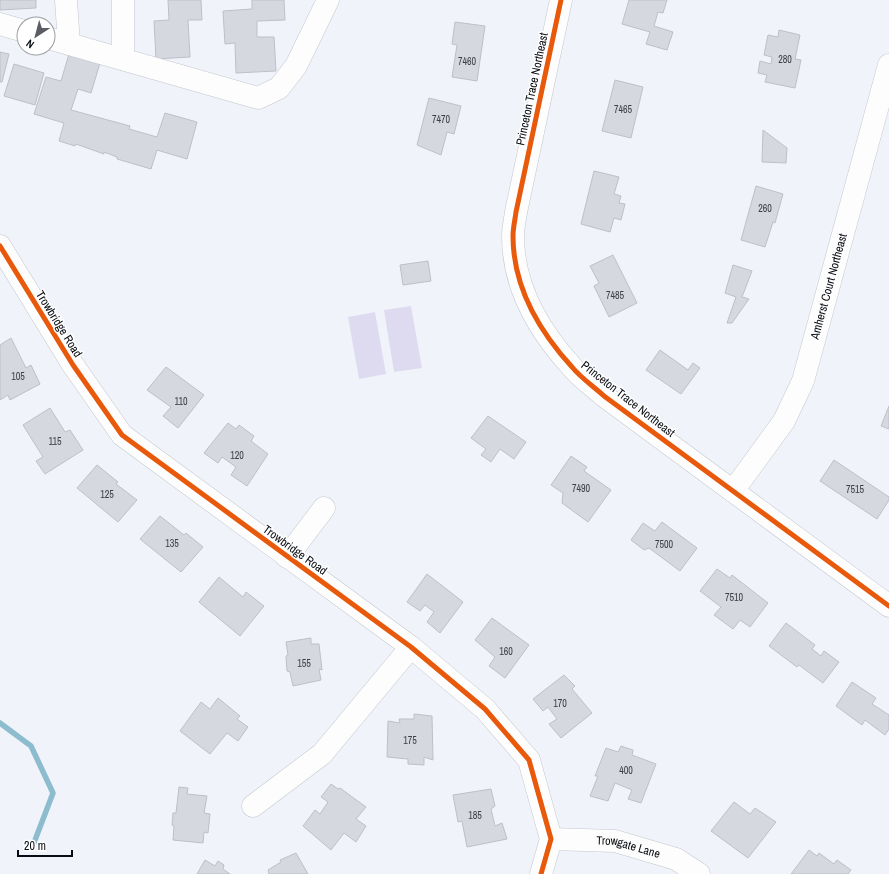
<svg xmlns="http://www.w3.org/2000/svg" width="889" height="874" font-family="'Archivo Narrow',sans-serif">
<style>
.green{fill:#dedbf0}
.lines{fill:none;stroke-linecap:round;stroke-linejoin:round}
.stream{stroke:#8ebccf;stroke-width:5.5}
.building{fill:#d6d8df;stroke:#bdc0c6}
.minor-casing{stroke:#c3c7cd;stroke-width:23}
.minor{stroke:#fdfdfe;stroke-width:22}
.cycleway-casing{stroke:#fff;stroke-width:8}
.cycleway{stroke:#e8590c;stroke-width:5}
.labels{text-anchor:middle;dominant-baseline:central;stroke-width:3;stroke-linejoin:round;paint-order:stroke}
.number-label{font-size:10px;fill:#3c4045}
.street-label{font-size:12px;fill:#090d12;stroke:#fff}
</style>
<rect width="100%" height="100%" fill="#f0f4fa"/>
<g class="green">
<path d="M411 306 422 368 394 372 384 310Z"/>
<path d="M375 312 386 374 359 379 348 317Z"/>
</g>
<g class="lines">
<path class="stream" d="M0 723 31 746 53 793 32 848"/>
</g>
<g class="building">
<path d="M0 0H36V8L0 10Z"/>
<path d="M168 0H201L202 20H188L190 57 156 59 154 21 169 20Z"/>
<path d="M252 0H284L285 20 257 21V37H274L276 71 236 73 235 43 225 44 223 11 252 9Z"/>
<path d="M629 0H667L663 13 658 12 654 26 673 32 667 50 646 44 650 32 622 24Z"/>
<path d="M455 22 485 26 477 81 452 77 457 45 452 44Z"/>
<path d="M779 30 800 35 795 59 801 60 795 88 765 82 767 75 758 73 760 61 771 64 772 57 764 55 768 35 778 37Z"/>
<path d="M0 52 9 54 2 82H0Z"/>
<path d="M69 54 100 63 91 93 78 89 71 110 130 126 129 129 157 137 165 113 197 122 187 159 157 150 151 169 117 159V157L104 152V154L76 144 75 146 59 141 64 123 34 114 46 77 61 81Z"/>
<path d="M14 64 44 73 35 105 4 96Z"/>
<path d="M615 80 643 87 631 138 602 131Z"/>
<path d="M429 98 461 106 454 134 447 132 441 155 417 145Z"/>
<path d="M763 130 787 148 786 163 762 162Z"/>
<path d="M594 171 619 177 614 194 621 196 619 203 625 204 621 220 614 218 610 232 581 224Z"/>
<path d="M756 186 783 194 775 223 773 222 765 247 741 240Z"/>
<path d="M613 255 637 303 609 317 594 286 599 283 590 266Z"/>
<path d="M428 261 431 281 403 285 400 265Z"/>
<path d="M733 265 752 271 742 297 749 299 732 323H727L736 297 725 293Z"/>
<path d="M11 338 26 368 31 365 40 384 10 400 8 395 0 400V345Z"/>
<path d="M660 350 688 370 693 363 700 368 681 394 646 370Z"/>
<path d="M166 367 204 395 178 428 163 416 171 407 147 390Z"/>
<path d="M889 406V429L881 426Z"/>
<path d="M50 408 65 432 70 430 83 450 45 474 36 461 43 457 23 425Z"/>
<path d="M488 416 526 442 514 459 500 449 491 462 481 455 486 449 471 438Z"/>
<path d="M228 423 236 429 239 425 254 436 251 441 268 454 247 486 231 475 236 467 222 457 218 463 204 453Z"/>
<path d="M571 456 587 467 584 471 611 490 588 522 562 503 563 493 551 485Z"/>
<path d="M834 460 889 497V500L877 519 820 481Z"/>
<path d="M97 465 118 482 116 484 137 500 118 522 77 488Z"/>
<path d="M160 516 184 535 186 533 203 547 181 572 140 539Z"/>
<path d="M662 522 697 548 680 571 649 548 644 550 631 540 643 523 655 531Z"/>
<path d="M717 569 730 578 732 575 768 603 750 627 740 620 733 629 714 615 721 607 700 591Z"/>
<path d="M427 574 463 602 440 633 427 622 434 612 425 605 420 611 407 602Z"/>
<path d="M219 577 243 597 246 592 264 606 240 636 199 602Z"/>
<path d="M492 618 529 645 505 678 489 666 495 657 475 640Z"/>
<path d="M786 623 815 645 812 649 821 656 824 651 839 662 823 683 799 665 797 667 769 646Z"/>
<path d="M311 638V644H319L322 670 319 669 321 680 293 686 290 672 287 671 286 656 288 655 286 642Z"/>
<path d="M564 675 575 686 572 689 592 713 561 738 549 724 557 719 548 707 543 711 533 699Z"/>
<path d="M852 682 876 698 872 704 889 715V729L885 735 865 720 862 725 836 706Z"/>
<path d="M218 698 240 716 237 719 248 727 238 741 227 733 210 754 180 731 201 702 210 709Z"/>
<path d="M414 714 432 716 433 760 424 757V765L408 764V759L387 757 388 721 400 723 399 719H414Z"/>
<path d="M621 746 633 750 632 755 656 764 641 803 628 799 632 790 615 783 608 801 590 796 598 776H595L606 748 618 752Z"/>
<path d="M331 784 338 789 340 788 366 807 356 819 366 826 356 842 344 833 331 850 303 826 315 810 320 814 328 802 321 797Z"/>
<path d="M179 787 188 788 187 794 207 796 204 813 210 814 208 833 204 832 203 843 173 840 174 826 172 825 173 813H176Z"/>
<path d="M491 789 495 806 491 809 495 826 502 823 507 839 467 847 462 821 458 822 453 795Z"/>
<path d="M734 802 750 814 755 808 776 822 748 858 711 831Z"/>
<path d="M809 850 817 856 819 853 834 864 837 860 851 870 848 874H791Z"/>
<path d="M296 853 308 874H269L268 870 281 862 280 860Z"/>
<path d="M205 860 215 866 218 861 224 865 223 869 230 874H197Z"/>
</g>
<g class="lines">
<defs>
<g id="minor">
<path d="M66 0 69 44"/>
<path d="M561 0 516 212C515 220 513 228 513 236 513 286 539 331 572 367 581 378 593 386 604 396L889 606"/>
<path d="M0 24 24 31"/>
<path d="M48 38 258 98 279 88 296 66 328 0"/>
<path d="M123 59V0"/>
<path d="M0 246 73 365 122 435 411 647 485 709 529 760 551 839 541 874"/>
<path id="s1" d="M733 491 784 421 803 381 889 65"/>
<path d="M287 557 324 508"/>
<path d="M253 806 322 754 411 647"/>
<path id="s2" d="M551 839 615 841 676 859 699 874"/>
</g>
</defs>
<use href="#minor" class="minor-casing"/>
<use href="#minor" class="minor"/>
<defs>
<g id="cycleway">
<path d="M561 0 516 212C515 220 513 228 513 236 513 286 539 331 572 367 581 378 593 386 604 396L889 606"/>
<path d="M0 246 73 365 122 435 411 647 485 709 529 760 551 839 541 874"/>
</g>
</defs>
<use href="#cycleway" class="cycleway-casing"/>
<use href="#cycleway" class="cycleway"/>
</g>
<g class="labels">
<g class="number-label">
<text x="785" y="59">280</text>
<text x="467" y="61">7460</text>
<text x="623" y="109">7465</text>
<text x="441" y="119">7470</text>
<text x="765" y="208">260</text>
<text x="615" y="295">7485</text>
<text x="18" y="376">105</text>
<text x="181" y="401">110</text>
<text x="55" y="441">115</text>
<text x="237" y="455">120</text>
<text x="581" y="488">7490</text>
<text x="855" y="489">7515</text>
<text x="107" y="494">125</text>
<text x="172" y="543">135</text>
<text x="664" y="544">7500</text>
<text x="734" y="597">7510</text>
<text x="506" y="651">160</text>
<text x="304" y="663">155</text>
<text x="560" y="703">170</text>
<text x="410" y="740">175</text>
<text x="626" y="770">400</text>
<text x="475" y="815">185</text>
</g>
<g class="street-label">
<text transform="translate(532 89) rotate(-78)">Princeton Trace Northeast</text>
<text stroke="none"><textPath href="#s1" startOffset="229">Amherst Court Northeast</textPath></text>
<text transform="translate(59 324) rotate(58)">Trowbridge Road</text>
<text transform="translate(628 399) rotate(38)">Princeton Trace Northeast</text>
<text transform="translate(295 550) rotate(36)">Trowbridge Road</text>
<text stroke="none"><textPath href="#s2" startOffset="78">Trowgate Lane</textPath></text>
</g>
</g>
<g transform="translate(36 36) rotate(216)"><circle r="19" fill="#ffffff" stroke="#9d9ea0"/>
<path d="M0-3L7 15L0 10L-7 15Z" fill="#5a5e63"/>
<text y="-6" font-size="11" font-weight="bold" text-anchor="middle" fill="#090d12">N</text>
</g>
<path d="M18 850v6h54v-6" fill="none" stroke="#090d12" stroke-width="2"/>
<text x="24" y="850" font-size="12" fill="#090d12" stroke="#ffffff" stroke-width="3" paint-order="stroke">20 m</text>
</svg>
